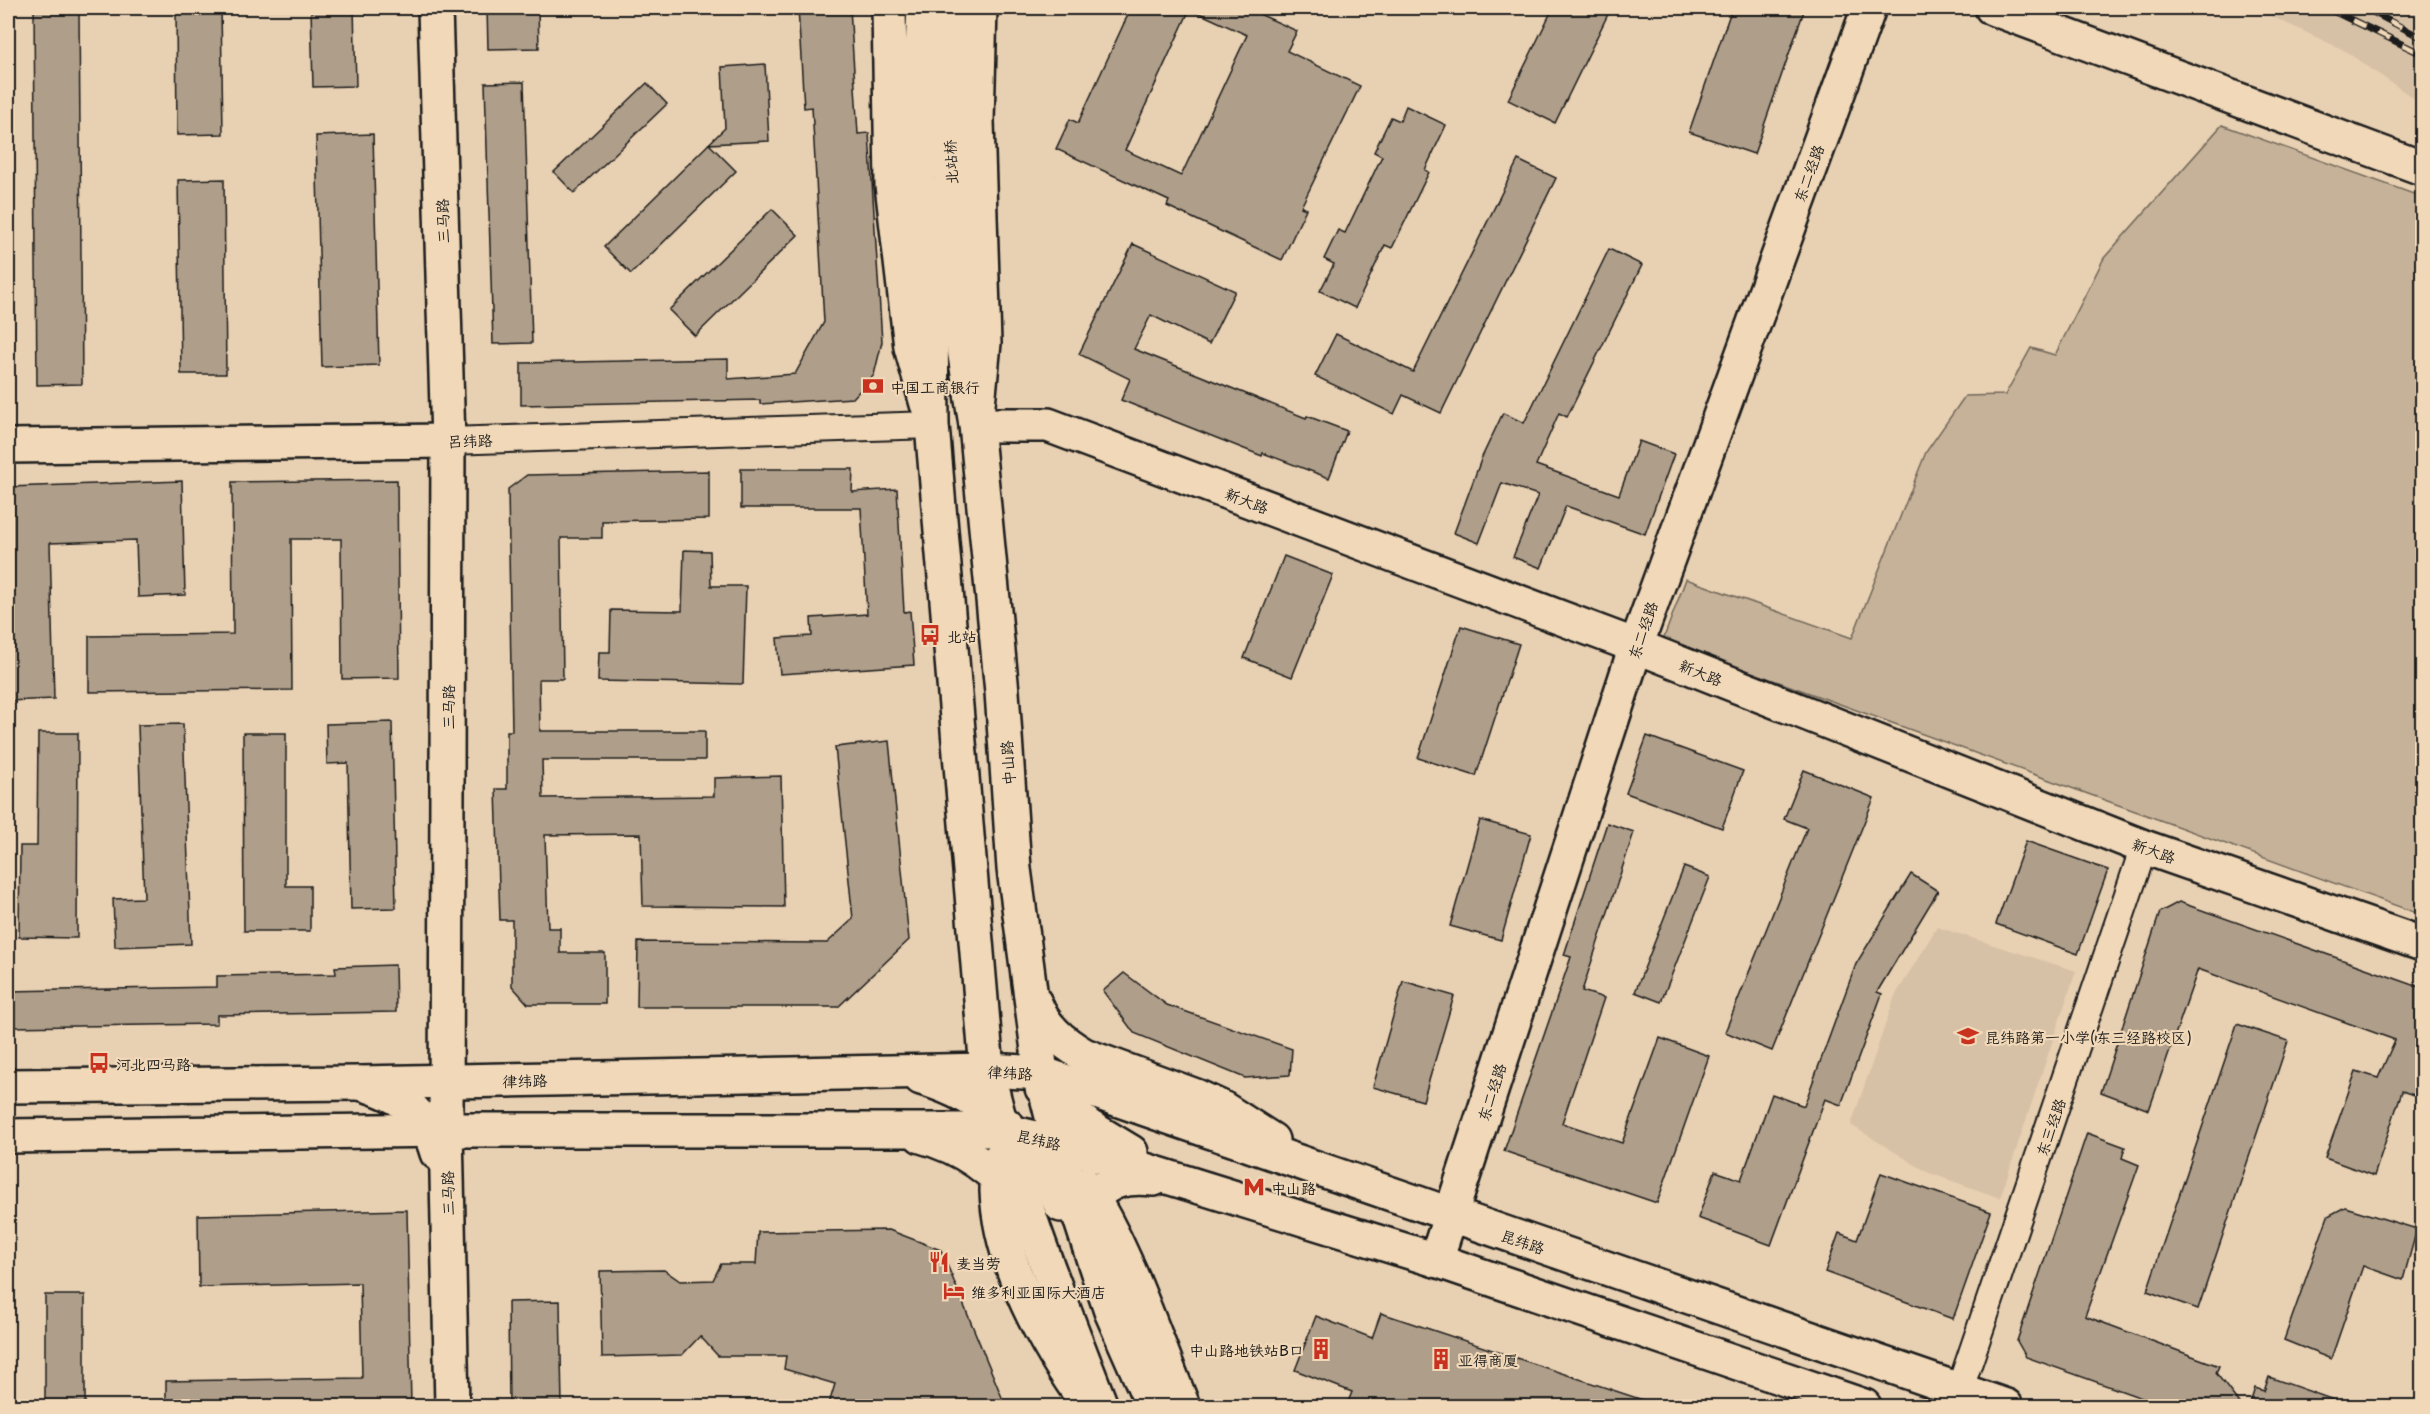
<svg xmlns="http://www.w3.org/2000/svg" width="2430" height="1414" font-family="'Playpen Sans','LXGW WenKai TC',sans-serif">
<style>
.built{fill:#d7c1a6}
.green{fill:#c6b299;stroke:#71675a;stroke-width:1.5}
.building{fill:#af9e89;stroke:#1c1c1c;stroke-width:1.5;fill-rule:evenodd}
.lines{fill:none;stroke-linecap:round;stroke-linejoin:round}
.street-casing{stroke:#1c1c1c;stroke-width:30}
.secondary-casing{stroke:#1c1c1c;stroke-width:38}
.primary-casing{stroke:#1c1c1c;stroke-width:38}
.street{stroke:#f0d8b8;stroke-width:26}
.secondary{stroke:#f0d8b8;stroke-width:33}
.primary{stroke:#f0d8b8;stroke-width:33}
.rail-casing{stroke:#1c1c1c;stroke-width:7}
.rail{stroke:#f0d8b8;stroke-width:4.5;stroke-dasharray:14;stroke-linecap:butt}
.labels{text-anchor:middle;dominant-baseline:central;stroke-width:4.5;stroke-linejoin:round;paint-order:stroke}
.street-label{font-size:15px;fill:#1c1c1c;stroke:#f0d8b8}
.poi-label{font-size:15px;fill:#1c1c1c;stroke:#f0d8b8;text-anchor:start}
</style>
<rect width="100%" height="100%" fill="#e8d0b2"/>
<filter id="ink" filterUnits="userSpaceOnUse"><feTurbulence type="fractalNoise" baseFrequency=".0167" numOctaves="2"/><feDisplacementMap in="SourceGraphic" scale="12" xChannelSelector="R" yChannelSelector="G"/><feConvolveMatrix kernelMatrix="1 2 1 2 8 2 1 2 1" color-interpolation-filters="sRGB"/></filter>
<g filter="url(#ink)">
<g class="built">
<path d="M2253 8H2422V104L2342 49Z"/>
<path d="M1937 927 2076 971 2000 1198 1927 1172 1851 1125 1895 996Z"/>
</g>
<path class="green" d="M2222 125 2422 197V915L1663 640 1686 579 1852 638 1926 452 1965 396 2005 395 2031 348 2055 355 2104 258Z"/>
<g class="building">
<path d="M34 8H79L82 384 37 385Z"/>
<path d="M176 8H221L223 134 177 135Z"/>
<path d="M311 8H354L356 86 313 87Z"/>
<path d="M487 8H538L539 48 488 49Z"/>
<path d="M798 8H850L858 134 869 133 882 342 874 375 853 398 760 404V400L521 405V363L728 359V379L795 374 824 322 812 107 804 108Z"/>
<path d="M1131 8H1246L1297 31 1287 51 1360 86 1301 207 1306 209 1282 260 1167 206 1169 201 1056 149 1070 119 1078 123ZM1190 9 1247 35 1181 176 1125 150Z"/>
<path d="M1553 8H1611L1555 123 1508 100Z"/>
<path d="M1732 8H1805L1754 154 1689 132Z"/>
<path d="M765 64 769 141 709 144 736 171 631 274 604 247 725 128 722 67Z"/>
<path d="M524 82 532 343 493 344 485 83Z"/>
<path d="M647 83 667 104 574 193 554 172Z"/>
<path d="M1406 106 1446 125 1425 170 1429 172 1392 248 1385 245 1355 308 1320 291 1334 264 1324 259 1338 230 1345 233 1382 156 1374 152 1391 117 1400 121Z"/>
<path d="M373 134 379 365 322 367 316 136Z"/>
<path d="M1518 160 1556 178 1441 413 1403 395 1394 414 1315 376 1336 334 1413 372Z"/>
<path d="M224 179 226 374H181L178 180Z"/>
<path d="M772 209 798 235 695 336 669 310Z"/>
<path d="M1133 244 1235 291 1209 344 1151 315 1134 349 1306 418 1307 416 1347 431 1329 478 1263 453 1262 456 1121 400 1130 379 1079 354Z"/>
<path d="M1609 249 1642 265 1567 417 1559 413 1536 465 1619 495 1639 441 1674 454 1645 534 1566 506 1541 568 1513 557 1538 495 1502 483 1479 543 1454 533 1482 457 1503 413 1524 423Z"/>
<path d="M741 469H853L852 492 897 489 904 612 910 611 914 665 780 674 777 638 812 636 811 618 867 614 861 508H741Z"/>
<path d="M709 471V519L602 521V538H561L563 679H539L540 731H705V760H542L543 798 714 796V778L781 776 784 907 643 906 641 834 545 835 548 928H560V953H605V1004H528L512 986V920H500L496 789H507V731H512L508 489 527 475Z"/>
<path d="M397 480 399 678 342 679 341 539H291L292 690 89 692V636L233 634 232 482Z"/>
<path d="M182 481 185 595 138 597 136 540 50 543 54 699 8 701V487Z"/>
<path d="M684 550 710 551 711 586H746L743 684 598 681 599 652H610L611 610 682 611Z"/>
<path d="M1284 556 1333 575 1292 677 1244 658Z"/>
<path d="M1461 626 1519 644 1476 776 1418 758Z"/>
<path d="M392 722 396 908 351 909 348 763 327 764 326 724Z"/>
<path d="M183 724 191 944 115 947 113 899 144 898 138 725Z"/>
<path d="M38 733H78L77 938 19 937 20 846H37Z"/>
<path d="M243 733H286V886H310V931H244Z"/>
<path d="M1647 736 1743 771 1722 828 1626 793Z"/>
<path d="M889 741 909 940 838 1007H637L638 942 827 943 853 919 835 747Z"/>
<path d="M1804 770 1874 798 1772 1051 1725 1032 1807 828 1784 819Z"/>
<path d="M1480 820 1531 834 1501 940 1450 926Z"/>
<path d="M1607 823 1634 832 1582 991 1604 998 1562 1123 1622 1143 1660 1038 1709 1056 1657 1203 1504 1151 1571 957 1564 955Z"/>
<path d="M2026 841 2108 870 2078 954 1996 924Z"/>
<path d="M1684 867 1710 877 1661 1002 1635 992Z"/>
<path d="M1911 874 1938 891 1877 992 1882 994 1841 1105 1825 1099 1771 1245 1698 1218 1715 1171 1741 1180 1772 1094 1804 1106 1856 964Z"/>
<path d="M2179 902 2422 988V1098L2402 1091 2374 1176 2325 1158 2356 1071 2378 1078 2395 1040 2198 969 2149 1110 2101 1092 2160 912Z"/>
<path d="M395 965 396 1012 217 1015V1024L8 1027V991L217 987V976L336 974 335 967Z"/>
<path d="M1124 973 1167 1005 1292 1049 1290 1075 1245 1078 1134 1033 1103 991Z"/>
<path d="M1403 981 1454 996 1423 1101 1373 1087Z"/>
<path d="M2237 1024 2288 1041 2198 1309 2147 1291Z"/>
<path d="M2087 1133 2125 1147 2122 1158 2139 1165 2085 1316 2219 1366 2216 1373 2242 1407H2167L2026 1357 2017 1341Z"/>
<path d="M1881 1173 1991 1212 1953 1319 1825 1272 1839 1233 1857 1240Z"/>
<path d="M2345 1207 2417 1229 2403 1280 2363 1266 2331 1359 2284 1340 2328 1216Z"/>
<path d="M407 1210 411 1407H166V1381L362 1378 360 1283 199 1287 198 1215Z"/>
<path d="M889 1230 941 1250 1006 1407H828L835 1384 784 1369 786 1356H718L700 1336 682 1355 602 1357 600 1271 664 1270 680 1281 713 1280 721 1264H756L758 1232Z"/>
<rect x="45" y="1295" width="40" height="112"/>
<path d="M560 1301 562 1407H509L508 1302Z"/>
<path d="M1381 1313 1652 1403V1407H1346L1352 1392 1295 1370 1316 1316 1372 1338Z"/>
<path d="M2269 1377 2345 1404V1407H2249L2255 1388 2264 1391Z"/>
</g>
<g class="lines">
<defs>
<g id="street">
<path d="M448 441 932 425"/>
<path d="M1954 1406 2144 847"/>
</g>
<g id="secondary">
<path d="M435 8 448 441 446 1130 452 1406"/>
<path d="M889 8 892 185 911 347 927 404"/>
<path d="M980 8 977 121 984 343 976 425H1048L1636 646 2144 847 2422 944"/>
<path d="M1992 8 2422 168"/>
<path d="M8 446 448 441"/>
<path d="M360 1083C401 1095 425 1111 437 1153"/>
<path d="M999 1159C998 1169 997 1181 997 1191 1000 1266 1046 1347 1089 1406"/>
<path d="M1084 1184C1128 1252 1152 1332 1183 1406"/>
<path d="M1436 1260 1636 646 1869 8"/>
</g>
<g id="primary">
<path d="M924 8 921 73 924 179 931 315 932 425 987 1070C1014 1187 1058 1295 1101 1406"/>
<path d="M948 8 946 80 959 317 976 425 1002 692 1014 869 1041 1073 1069 1184 1097 1270 1111 1311 1153 1406"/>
<path d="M1035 1003C1044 1027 1062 1042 1084 1055L1196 1096 1222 1108 1272 1140"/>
<path d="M921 1078C987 1097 1035 1142 1061 1205"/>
<path d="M8 1086 360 1083 987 1070 1041 1073 2006 1406"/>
<path d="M1042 1088 1088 1126 1131 1152"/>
<path d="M8 1136 446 1130H1001L1058 1143 1436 1260 1864 1406"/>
<path d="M921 1136C962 1147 997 1172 1022 1206"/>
<path d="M1091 1239C1086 1191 1107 1174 1154 1179"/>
</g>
</defs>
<use href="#street" class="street-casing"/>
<use href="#secondary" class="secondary-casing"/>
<use href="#primary" class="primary-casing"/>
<use href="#street" class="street"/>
<use href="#secondary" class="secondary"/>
<use href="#primary" class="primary"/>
<defs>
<g id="rail">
<path d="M2327 8 2422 54"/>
<path d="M2365 8 2422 38"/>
</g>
</defs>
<use href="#rail" class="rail-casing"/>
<use href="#rail" class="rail"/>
</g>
</g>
<defs>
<symbol id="bank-bare" viewBox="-9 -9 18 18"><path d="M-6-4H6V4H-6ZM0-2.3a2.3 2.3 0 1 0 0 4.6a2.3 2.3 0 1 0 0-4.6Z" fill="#c8321e" stroke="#f0d8b8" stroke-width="2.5" paint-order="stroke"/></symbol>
<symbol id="bus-bare" viewBox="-9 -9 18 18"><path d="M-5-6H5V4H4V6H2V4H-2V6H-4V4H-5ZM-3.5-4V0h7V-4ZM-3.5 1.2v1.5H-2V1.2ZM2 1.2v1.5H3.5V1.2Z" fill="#c8321e" stroke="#f0d8b8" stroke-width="2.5" paint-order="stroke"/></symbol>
<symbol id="school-bare" viewBox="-9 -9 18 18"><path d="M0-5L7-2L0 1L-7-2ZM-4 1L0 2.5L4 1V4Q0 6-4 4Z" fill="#c8321e" stroke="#f0d8b8" stroke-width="2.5" paint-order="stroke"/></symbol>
<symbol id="metro-bare" viewBox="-9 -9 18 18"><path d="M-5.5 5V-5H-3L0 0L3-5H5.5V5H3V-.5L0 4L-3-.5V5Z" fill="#c8321e" stroke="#f0d8b8" stroke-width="2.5" paint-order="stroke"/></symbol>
<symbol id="restaurant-bare" viewBox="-9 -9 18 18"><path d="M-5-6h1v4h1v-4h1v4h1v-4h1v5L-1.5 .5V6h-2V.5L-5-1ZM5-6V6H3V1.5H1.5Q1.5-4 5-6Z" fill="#c8321e" stroke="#f0d8b8" stroke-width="2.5" paint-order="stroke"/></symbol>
<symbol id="hotel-bare" viewBox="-9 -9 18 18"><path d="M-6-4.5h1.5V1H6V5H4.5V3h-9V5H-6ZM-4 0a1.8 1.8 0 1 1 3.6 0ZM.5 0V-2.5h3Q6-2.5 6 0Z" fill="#c8321e" stroke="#f0d8b8" stroke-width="2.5" paint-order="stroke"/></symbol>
<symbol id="building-bare" viewBox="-9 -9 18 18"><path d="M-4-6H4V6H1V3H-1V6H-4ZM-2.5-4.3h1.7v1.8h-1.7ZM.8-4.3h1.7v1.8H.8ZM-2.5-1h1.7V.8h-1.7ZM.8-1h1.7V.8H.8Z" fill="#c8321e" stroke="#f0d8b8" stroke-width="2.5" paint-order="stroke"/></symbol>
</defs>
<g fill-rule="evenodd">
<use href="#bank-bare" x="858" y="371" width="30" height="30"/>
<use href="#bus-bare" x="915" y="620" width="30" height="30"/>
<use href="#school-bare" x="1953" y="1021" width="30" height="30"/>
<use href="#bus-bare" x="84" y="1048" width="30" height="30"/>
<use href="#metro-bare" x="1239" y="1172" width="30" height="30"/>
<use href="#restaurant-bare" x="924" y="1247" width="30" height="30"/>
<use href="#hotel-bare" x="939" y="1276" width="30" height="30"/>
<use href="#building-bare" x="1306" y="1334" width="30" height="30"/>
<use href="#building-bare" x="1426" y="1344" width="30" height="30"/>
</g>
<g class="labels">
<g class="street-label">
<text transform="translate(950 162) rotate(-93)">北站桥</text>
<text transform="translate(1808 173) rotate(-70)">东二经路</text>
<text transform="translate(442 221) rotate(-92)">三马路</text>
<text transform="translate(470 440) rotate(-2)">吕纬路</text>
<text transform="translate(1247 500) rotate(21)">新大路</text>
<text transform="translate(1642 630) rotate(-71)">东二经路</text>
<text transform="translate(1701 672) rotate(22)">新大路</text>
<text transform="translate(447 707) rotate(-90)">三马路</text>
<text transform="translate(1007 763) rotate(-94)">中山路</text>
<text transform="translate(2154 850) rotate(20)">新大路</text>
<text transform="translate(1010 1072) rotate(3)">律纬路</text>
<text transform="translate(525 1080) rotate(-1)">律纬路</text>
<text transform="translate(1491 1092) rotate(-72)">东二经路</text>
<text transform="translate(2050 1127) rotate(-71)">东三经路</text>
<text transform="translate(1039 1139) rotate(13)">昆纬路</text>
<text transform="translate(447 1193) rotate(-91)">三马路</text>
<text transform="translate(1523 1241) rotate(19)">昆纬路</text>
</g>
<g class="poi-label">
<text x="890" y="386">中国工商银行</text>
<text x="947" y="635">北站</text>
<text x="1985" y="1036">昆纬路第一小学(东三经路校区)</text>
<text x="116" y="1063">河北四马路</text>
<text x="1271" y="1187">中山路</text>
<text x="956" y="1262">麦当劳</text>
<text x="971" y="1291">维多利亚国际大酒店</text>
<text x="1304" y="1349" text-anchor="end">中山路地铁站B口</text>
<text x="1458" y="1359">亚得商厦</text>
</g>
</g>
<rect width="2430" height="1414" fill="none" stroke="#f0d8b8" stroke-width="30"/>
<rect x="15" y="15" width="2400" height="1384" fill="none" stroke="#1c1c1c" stroke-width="2" filter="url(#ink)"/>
</svg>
